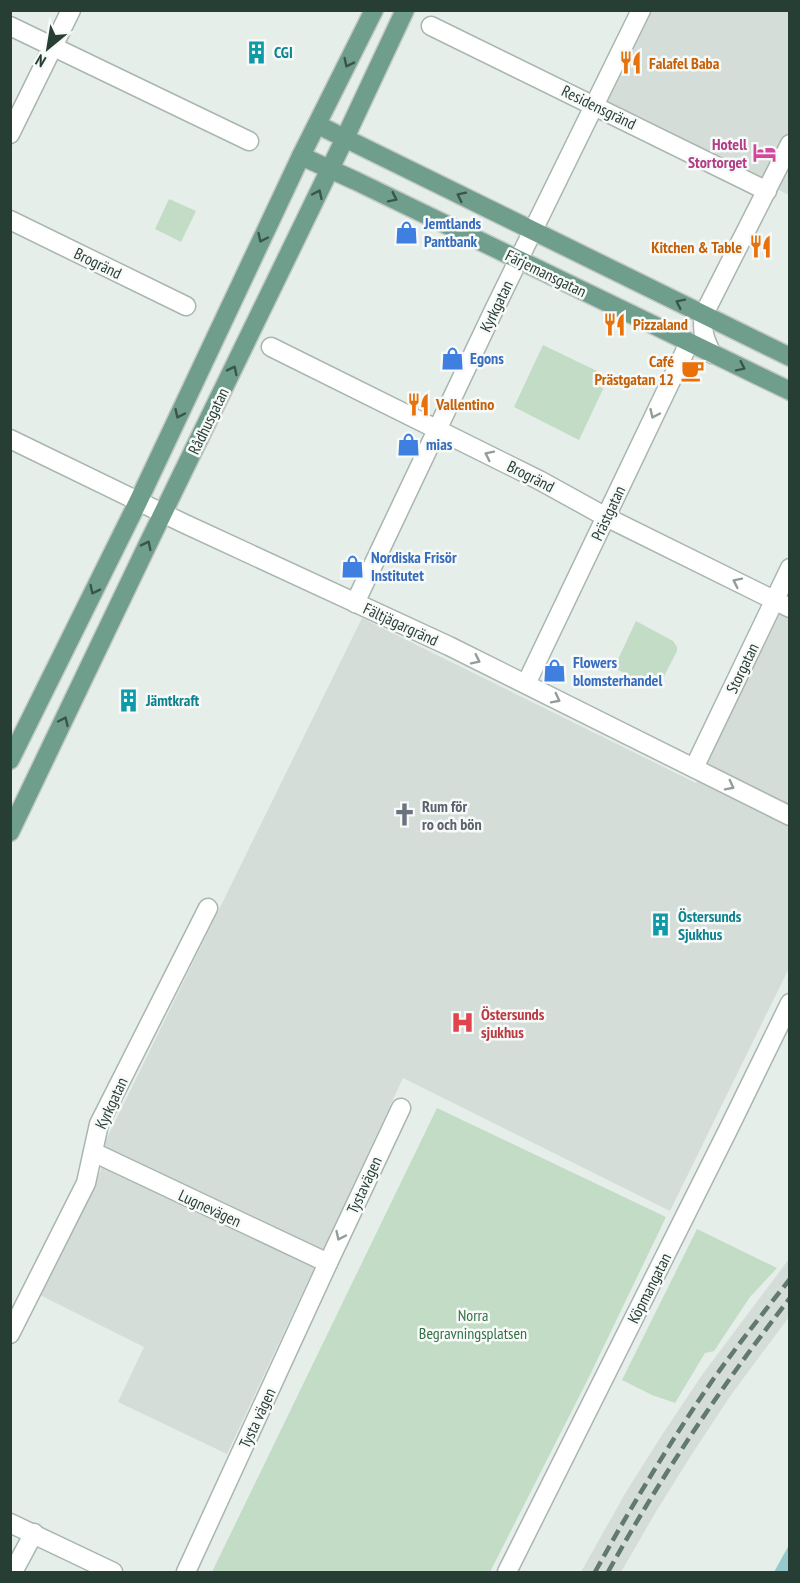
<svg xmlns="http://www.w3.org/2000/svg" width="800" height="1583" font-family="'PT Sans Narrow',sans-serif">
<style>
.built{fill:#d5ddd8}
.green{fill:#c2dcc6}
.water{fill:#96c9cb}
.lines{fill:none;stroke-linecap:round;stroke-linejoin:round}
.minor-casing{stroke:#a9b6b0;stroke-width:21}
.major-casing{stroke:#c3c9c6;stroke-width:21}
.minor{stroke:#fff;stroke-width:18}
.major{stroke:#709e8d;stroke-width:18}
.rail{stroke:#627970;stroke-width:4.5;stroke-dasharray:12 6;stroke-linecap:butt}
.oneway{stroke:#39564b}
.oneway2{stroke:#939e9a}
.labels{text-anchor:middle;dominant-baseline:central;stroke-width:5;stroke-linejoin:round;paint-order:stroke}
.culture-label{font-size:16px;font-weight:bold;fill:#0d838f;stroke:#f7faf8;text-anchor:start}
.food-label{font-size:16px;font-weight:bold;fill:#c56008;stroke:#f7faf8;text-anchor:start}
.street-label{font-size:16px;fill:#273e35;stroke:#f7faf8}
.hotel-label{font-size:16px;font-weight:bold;fill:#b23c85;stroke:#f7faf8;text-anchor:end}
.shop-label{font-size:16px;font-weight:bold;fill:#366cbe;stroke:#f7faf8;text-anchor:start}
.worship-label{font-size:16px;font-weight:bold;fill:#5b616d;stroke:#f7faf8;text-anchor:start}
.health-label{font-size:16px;font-weight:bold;fill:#be3a42;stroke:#f7faf8;text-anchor:start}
.park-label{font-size:16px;fill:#367046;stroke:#f7faf8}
</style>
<rect width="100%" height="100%" fill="#e6eeea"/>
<g class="built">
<path d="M648 11H789V195L603 104Z"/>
<path d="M780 606 789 611V968L670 1211 403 1078 227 1454 118 1402 144 1347 40 1295 101 1170 104 1144 362 618 696 783Z"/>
<path d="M789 1259V1317L731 1395 692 1454 657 1510 621 1572H581L626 1492 662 1435 702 1375Z"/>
</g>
<g class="green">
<path d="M169 199 196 211 181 242 155 229Z"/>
<path d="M543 345 597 371 593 379 605 385 579 440 514 407Z"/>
<path d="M636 621 673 641 677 647V651L661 682 654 687 650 686 614 668Z"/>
<path d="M437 1108 666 1217 588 1379 490 1572H212Z"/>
<path d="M697 1229 777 1268 750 1297 714 1351 705 1353 675 1403 652 1395 622 1380Z"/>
</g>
<path class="water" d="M789 1545V1572H774Z"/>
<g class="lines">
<defs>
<g id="minor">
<path d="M10 26 249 141"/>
<path d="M431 26 767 191"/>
<path d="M10 134 71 10"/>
<path d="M10 220 186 306"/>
<path d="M271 347 539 480 606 517 790 608"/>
<path d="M712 354C705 340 701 330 704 314L790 144"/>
<path d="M10 439 183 523 449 646 790 816"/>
<path d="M355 603 492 314 641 10"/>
<path d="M526 684 689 343"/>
<path d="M694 768 790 568"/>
<path d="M93 1152 328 1263"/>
<path d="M10 1334 86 1183 99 1124 208 908"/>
<path d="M10 1523 113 1572"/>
<path d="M13 1572 34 1533"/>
<path d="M186 1572 328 1263 401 1108"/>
<path d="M507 1572 728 1130 790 1003"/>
</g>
<g id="major">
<path d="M318 125 790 357"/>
<path d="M301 156 356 181 790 391"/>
<path d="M10 760 138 502 301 156 374 10"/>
<path d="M10 832 146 548 345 138 405 10"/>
</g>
</defs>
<use href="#minor" class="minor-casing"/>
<use href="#major" class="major-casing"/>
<use href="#minor" class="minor"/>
<use href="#major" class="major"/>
<g class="rail">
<path d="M595 1572C631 1507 670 1442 712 1381 737 1346 763 1313 790 1279"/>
<path d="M608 1572C661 1476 722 1385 790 1298"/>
</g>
</g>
<defs><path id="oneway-chevron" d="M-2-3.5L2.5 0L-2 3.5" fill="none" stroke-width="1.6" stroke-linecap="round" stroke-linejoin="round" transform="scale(1.5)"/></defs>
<g class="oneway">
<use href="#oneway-chevron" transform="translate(348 63) rotate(116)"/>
<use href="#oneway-chevron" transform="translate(318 194) rotate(-65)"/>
<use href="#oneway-chevron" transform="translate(461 196) rotate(-154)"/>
<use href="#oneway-chevron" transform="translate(393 198) rotate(26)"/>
<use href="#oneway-chevron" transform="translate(262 238) rotate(115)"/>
<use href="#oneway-chevron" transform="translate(680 303) rotate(-154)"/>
<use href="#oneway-chevron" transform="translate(741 367) rotate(26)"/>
<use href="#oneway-chevron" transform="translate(233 370) rotate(-64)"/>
<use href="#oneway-chevron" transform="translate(179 414) rotate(115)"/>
<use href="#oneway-chevron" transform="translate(147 545) rotate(-64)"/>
<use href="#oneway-chevron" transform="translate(94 590) rotate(116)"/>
<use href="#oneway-chevron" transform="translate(64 721) rotate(-65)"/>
</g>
<g class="oneway2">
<use href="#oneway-chevron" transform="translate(654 414) rotate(115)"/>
<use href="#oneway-chevron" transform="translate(489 455) rotate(-154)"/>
<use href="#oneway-chevron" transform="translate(737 582) rotate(-154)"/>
<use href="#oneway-chevron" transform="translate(476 660) rotate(26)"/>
<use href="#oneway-chevron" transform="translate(556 699) rotate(27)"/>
<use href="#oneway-chevron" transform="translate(730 786) rotate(27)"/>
<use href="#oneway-chevron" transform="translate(340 1236) rotate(115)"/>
</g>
<defs>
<symbol id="building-bare" viewBox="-9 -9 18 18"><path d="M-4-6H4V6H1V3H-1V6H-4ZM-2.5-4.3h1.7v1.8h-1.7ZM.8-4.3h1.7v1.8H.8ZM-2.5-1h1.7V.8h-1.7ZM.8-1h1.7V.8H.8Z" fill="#0f9aa8" stroke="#f7faf8" stroke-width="2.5" paint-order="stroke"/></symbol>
<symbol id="restaurant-bare" viewBox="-9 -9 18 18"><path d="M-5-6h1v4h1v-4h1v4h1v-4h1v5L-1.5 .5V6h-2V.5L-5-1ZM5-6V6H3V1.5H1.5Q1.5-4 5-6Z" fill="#e8710a" stroke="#f7faf8" stroke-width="2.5" paint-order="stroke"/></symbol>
<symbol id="hotel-bare" viewBox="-9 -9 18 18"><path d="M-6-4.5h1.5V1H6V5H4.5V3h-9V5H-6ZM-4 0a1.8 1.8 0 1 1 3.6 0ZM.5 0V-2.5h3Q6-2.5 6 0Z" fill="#d1479c" stroke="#f7faf8" stroke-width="2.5" paint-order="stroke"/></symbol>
<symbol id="shop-bare" viewBox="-9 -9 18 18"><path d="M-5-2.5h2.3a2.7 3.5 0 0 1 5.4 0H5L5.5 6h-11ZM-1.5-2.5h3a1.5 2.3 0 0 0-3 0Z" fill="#3f7fe0" stroke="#f7faf8" stroke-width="2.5" paint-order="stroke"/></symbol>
<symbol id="cafe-bare" viewBox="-9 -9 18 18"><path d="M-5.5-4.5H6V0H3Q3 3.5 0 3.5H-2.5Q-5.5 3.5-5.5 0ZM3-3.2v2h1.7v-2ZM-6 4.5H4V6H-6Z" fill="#e8710a" stroke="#f7faf8" stroke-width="2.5" paint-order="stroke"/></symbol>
<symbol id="church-bare" viewBox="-9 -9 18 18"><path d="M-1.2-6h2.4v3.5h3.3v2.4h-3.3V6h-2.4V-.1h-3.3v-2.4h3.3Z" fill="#6b7280" stroke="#f7faf8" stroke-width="2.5" paint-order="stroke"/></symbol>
<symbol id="hospital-bare" viewBox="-9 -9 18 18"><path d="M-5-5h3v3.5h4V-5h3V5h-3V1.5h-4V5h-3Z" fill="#e0444e" stroke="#f7faf8" stroke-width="2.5" paint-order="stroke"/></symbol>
</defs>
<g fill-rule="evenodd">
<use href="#building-bare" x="240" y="36" width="33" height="33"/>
<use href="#restaurant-bare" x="614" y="46" width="33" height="33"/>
<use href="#hotel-bare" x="748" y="136" width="33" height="33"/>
<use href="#shop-bare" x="390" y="216" width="33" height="33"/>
<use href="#restaurant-bare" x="744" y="230" width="33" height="33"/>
<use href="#restaurant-bare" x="598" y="308" width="33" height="33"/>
<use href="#shop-bare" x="436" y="342" width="33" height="33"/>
<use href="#cafe-bare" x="676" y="354" width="33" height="33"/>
<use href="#restaurant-bare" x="402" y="388" width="33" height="33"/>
<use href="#shop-bare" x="392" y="428" width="33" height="33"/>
<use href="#shop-bare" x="336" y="550" width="33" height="33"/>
<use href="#shop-bare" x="538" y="654" width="33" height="33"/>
<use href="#building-bare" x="112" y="684" width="33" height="33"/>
<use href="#church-bare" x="388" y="798" width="33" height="33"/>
<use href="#building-bare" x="644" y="908" width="33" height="33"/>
<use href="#hospital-bare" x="446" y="1006" width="33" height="33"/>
</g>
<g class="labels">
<g class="culture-label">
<text x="274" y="52">CGI</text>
<text x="146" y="700">Jämtkraft</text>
<text x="678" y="916">Östersunds<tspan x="678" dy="18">Sjukhus</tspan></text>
</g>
<g class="food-label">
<text x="649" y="63">Falafel Baba</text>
<text x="742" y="247" text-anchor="end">Kitchen &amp; Table</text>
<text x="633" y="324">Pizzaland</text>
<text x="674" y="361" text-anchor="end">Café<tspan x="674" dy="18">Prästgatan 12</tspan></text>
<text x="436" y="404">Vallentino</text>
</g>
<g class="street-label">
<text transform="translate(599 107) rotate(26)">Residensgränd</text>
<text transform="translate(98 263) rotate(26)">Brogränd</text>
<text transform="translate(546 273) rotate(26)">Färjemansgatan</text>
<text transform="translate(496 306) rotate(-64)">Kyrkgatan</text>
<text transform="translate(208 421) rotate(-64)">Rådhusgatan</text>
<text transform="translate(531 476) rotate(27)">Brogränd</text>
<text transform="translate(608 513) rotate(-65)">Prästgatan</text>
<text transform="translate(401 624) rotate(25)">Fältjägargränd</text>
<text transform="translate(742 668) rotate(-64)">Storgatan</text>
<text transform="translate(111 1103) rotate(-65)">Kyrkgatan</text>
<text transform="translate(364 1185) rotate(-65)">Tystavägen</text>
<text transform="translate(210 1208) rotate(25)">Lugnevägen</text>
<text transform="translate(649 1288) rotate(-63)">Köpmangatan</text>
<text transform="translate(257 1418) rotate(-65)">Tysta vägen</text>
</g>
<g class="hotel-label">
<text x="747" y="144">Hotell<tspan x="747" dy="18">Stortorget</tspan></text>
</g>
<g class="shop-label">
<text x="424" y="223">Jemtlands<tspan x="424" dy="18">Pantbank</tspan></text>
<text x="470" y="358">Egons</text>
<text x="426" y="444">mias</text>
<text x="371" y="557">Nordiska Frisör<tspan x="371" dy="18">Institutet</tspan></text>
<text x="573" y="662">Flowers<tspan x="573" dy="18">blomsterhandel</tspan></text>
</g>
<g class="worship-label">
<text x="422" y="806">Rum för<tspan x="422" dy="18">ro och bön</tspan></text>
</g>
<g class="health-label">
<text x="481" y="1014">Östersunds<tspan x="481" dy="18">sjukhus</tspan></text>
</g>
<g class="park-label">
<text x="473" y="1315">Norra<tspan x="473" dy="18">Begravningsplatsen</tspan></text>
</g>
</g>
<rect width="800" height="1583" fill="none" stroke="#273e35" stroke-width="24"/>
<g transform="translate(48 48) rotate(210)" stroke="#f7faf8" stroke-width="4.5" paint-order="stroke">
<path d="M0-4.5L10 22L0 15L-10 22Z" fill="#273e35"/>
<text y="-9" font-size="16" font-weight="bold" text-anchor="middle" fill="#273e35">N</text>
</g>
</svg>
